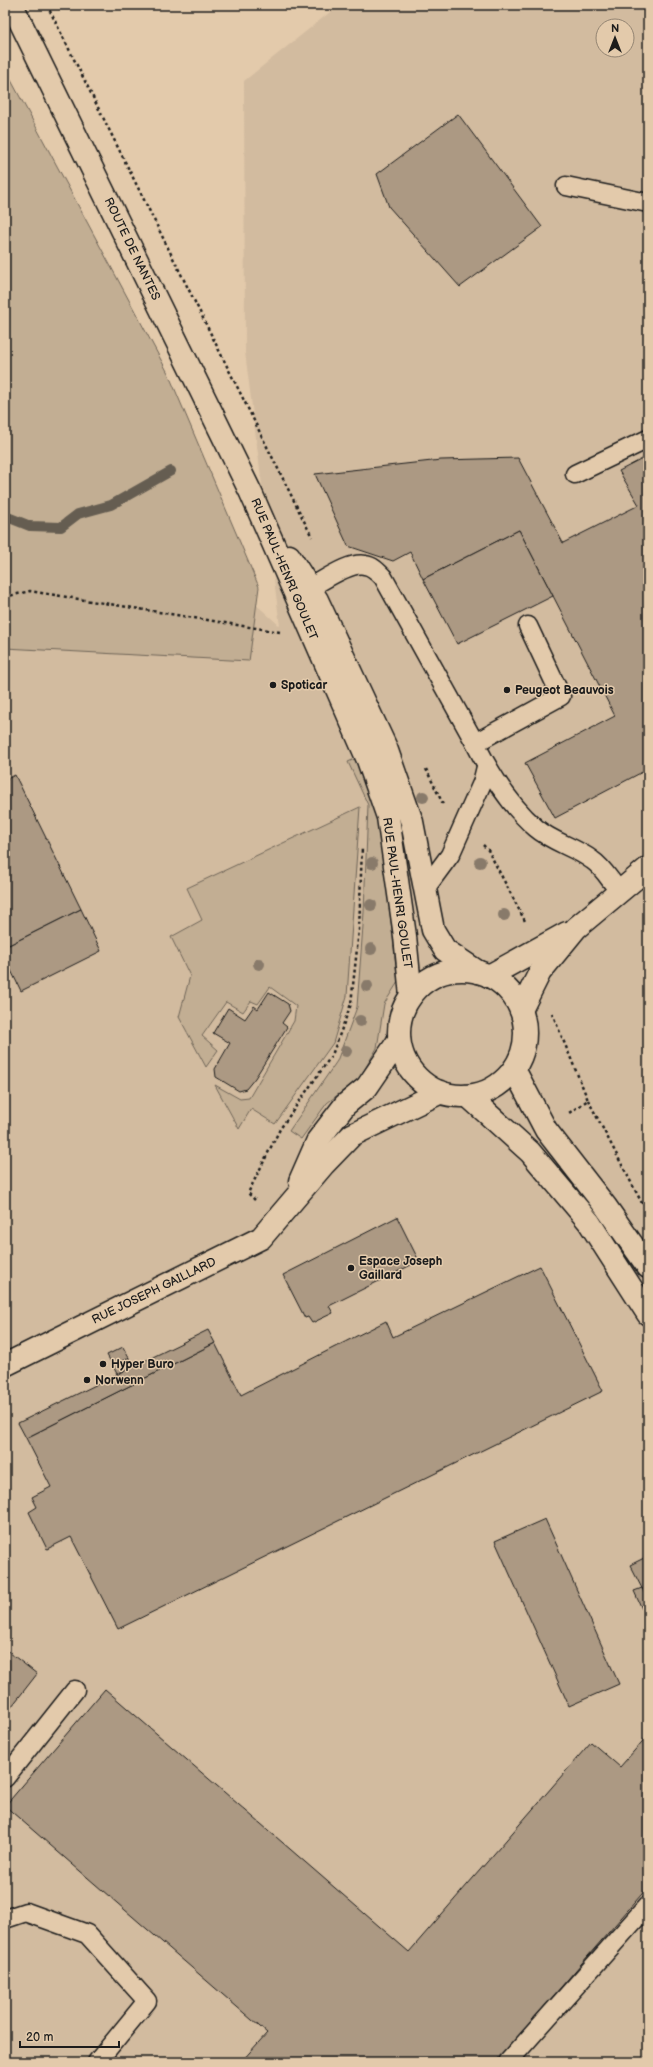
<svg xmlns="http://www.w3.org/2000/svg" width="653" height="2067" font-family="'Balsamiq Sans',sans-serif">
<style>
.built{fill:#d2bb9f;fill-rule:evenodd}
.green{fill:#c2ae93;stroke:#6f6558}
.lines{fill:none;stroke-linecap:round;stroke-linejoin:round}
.stream{stroke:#655d51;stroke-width:10}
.building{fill:#ac9983;stroke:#1c1c1c}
.lane-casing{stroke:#1c1c1c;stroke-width:21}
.secondary-casing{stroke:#1c1c1c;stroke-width:25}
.path{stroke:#1c1c1c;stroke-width:2.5;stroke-dasharray:3 3;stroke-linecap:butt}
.lane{stroke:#e3caab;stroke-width:18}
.secondary{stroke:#e3caab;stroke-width:22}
.rail-casing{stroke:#1c1c1c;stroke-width:4.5}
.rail{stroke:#e3caab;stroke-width:3;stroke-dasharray:9;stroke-linecap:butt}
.tree{fill:#887a6a}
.poi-dot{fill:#1c1c1c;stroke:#e3caab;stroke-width:1.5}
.labels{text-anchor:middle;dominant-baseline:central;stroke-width:3;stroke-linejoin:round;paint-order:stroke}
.street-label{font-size:12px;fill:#1c1c1c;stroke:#e3caab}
.poi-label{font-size:12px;font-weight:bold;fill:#1c1c1c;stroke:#e3caab;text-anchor:start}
</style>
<rect width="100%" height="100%" fill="#e3caab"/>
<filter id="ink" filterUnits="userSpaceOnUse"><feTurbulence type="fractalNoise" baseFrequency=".025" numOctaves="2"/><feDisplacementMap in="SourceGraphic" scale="8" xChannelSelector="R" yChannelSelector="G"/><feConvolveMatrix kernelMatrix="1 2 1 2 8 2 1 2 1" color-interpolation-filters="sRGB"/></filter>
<g filter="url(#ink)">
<path class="built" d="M339 5H648V2062H5V545L122 484 280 626 245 352 244 81ZM603 26H627V50H603Z"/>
<g class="green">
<path d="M5 69 168 373 259 587 249 661 5 648Z"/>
<path d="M357 758 380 828 398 982 384 1004 377 1048 359 1079 327 1103 301 1139 289 1131 337 1061 357 1007 364 912 368 805 348 762Z"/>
<path d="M360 807 347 996 333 1043 275 1124 251 1109 239 1129 215 1085 240 1099 249 1098 294 1021 296 1006 270 987 258 1004 251 1001 243 1012 226 1002 202 1036 218 1050 206 1067 179 1017 190 976 171 937 202 920 187 888Z"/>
</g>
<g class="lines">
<path class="stream" d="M5 516 30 526 61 527 78 514 111 505 171 471"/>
</g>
<g class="building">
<path d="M458 114 542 227 460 287 389 207 377 174Z"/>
<path d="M648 456V769L555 818 525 763 615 716 519 530 423 579 410 552 393 561 348 546 315 474 441 460 518 458 563 543 639 505 619 471Z"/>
<path d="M519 530 553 596 457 644 423 579Z"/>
<path d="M15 775 81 909 5 947V866L9 863 5 856V780Z"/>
<path d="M81 909 101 951 21 991 5 958V947Z"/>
<path d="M269 992 288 1004 290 1011 282 1023 287 1027 255 1078 246 1089 239 1091 216 1077 215 1069 230 1043 213 1033 228 1008 245 1019 254 1006 258 1009Z"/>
<path d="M397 1217 419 1261 329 1306 333 1313 312 1323 308 1317 305 1318 283 1275Z"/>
<path d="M540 1266 603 1391 118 1629 71 1537 47 1549 29 1512 37 1507 32 1497 51 1487 26 1438 215 1343 241 1395 386 1321 393 1337Z"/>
<path d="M208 1330 215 1343 26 1438 18 1423Z"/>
<path d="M123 1347 129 1358 113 1366 107 1355Z"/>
<path d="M129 1358 133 1366 117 1374 113 1366Z"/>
<path d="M545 1519 619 1684 569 1706 495 1541Z"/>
<path d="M648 1556V1600L630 1565Z"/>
<path d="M642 1588 648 1600V1605L642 1609 634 1591Z"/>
<path d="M5 1649 37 1674 5 1715Z"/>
<path d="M105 1689 409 1952 591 1742 620 1767 648 1735V1887L496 2062H241L267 2033 5 1806Z"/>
</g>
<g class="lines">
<defs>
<g id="lane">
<path d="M566 186 648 203"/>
<path d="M575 474 648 439"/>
<path d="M309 588C323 581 350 561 365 565 373 566 378 572 383 577L475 743C490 773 509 805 536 828 552 842 575 847 592 860 603 867 611 882 620 892"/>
<path d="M475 743 561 696 528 626"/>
<path d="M425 889 450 855 482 783 486 767"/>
<path d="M5 1778 75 1690"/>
<path d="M5 1919 26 1912 87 1934 147 2001 97 2062"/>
<path d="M508 2062 648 1905"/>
</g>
<g id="secondary">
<path d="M12 5 251 493 368 760 388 817 405 936 411 996"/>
<path d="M289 556 317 600 386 748 412 822 433 930 445 950 478 972"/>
<circle cx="462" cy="1033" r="63"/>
<path d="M489 976 567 933"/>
<path d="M521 1010 540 972 576 928 648 868"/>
<path d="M514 1069 546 1130 606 1207 648 1267"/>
<path d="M468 1096 530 1152 589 1222 648 1314"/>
<path d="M300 1181 318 1140 345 1105 367 1087 399 1040"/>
<path d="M5 1365 261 1238 324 1164 352 1135 441 1092"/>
</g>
</defs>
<use href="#lane" class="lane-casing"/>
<use href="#secondary" class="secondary-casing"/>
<g class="path">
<path d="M47 5 312 537"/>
<path d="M5 597 30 591 280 632"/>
<path d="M426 769 443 804"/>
<path d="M483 845 488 850 526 923"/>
<path d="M552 1013 588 1100 569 1113"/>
<path d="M588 1100 645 1209"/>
<path d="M255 1200 248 1193 280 1129 332 1055 351 1004 359 930 362 847"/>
</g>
<use href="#lane" class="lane"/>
<use href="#secondary" class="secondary"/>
<defs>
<path id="rail" d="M644 2062 648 2058"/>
</defs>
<use href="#rail" class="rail-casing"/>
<use href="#rail" class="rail"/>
</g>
<g class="tree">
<circle cx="423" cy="797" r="6"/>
<circle cx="480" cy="862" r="6"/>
<circle cx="372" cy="863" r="6"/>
<circle cx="371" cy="905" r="6"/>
<circle cx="504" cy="915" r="6"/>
<circle cx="371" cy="949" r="6"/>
<circle cx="259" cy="964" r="6"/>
<circle cx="367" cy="986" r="6"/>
<circle cx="360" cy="1021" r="6"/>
<circle cx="346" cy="1051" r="6"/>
</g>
</g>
<g class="poi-dot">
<circle cx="273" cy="685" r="4"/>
<circle cx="507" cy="690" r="4"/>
<circle cx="351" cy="1268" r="4"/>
<circle cx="103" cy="1364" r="4"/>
<circle cx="87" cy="1380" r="4"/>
</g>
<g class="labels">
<g class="street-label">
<text transform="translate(132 249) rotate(64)">ROUTE DE NANTES</text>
<text transform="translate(284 569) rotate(67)">RUE PAUL-HENRI GOULET</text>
<text transform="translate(397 893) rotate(82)">RUE PAUL-HENRI GOULET</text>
<text transform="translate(154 1291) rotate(-26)">RUE JOSEPH GAILLARD</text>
</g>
<g class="poi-label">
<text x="281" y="685">Spoticar</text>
<text x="515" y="690">Peugeot Beauvois</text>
<text x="359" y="1261">Espace Joseph<tspan x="359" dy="14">Gaillard</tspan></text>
<text x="111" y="1364">Hyper Buro</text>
<text x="95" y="1380">Norwenn</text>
</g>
</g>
<rect width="653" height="2067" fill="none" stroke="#e3caab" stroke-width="20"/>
<rect x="10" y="10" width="633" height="2047" fill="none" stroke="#1c1c1c" stroke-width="1.5" filter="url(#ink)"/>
<g transform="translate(615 38)"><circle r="19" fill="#e3caab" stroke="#938472"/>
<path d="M0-3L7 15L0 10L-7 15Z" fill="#1c1c1c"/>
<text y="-6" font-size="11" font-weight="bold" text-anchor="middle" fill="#1c1c1c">N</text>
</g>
<path d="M20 2041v6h99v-6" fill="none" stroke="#1c1c1c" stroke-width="2"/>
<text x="26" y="2041" font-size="12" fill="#1c1c1c" stroke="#e3caab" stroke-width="3" paint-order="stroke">20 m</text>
</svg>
